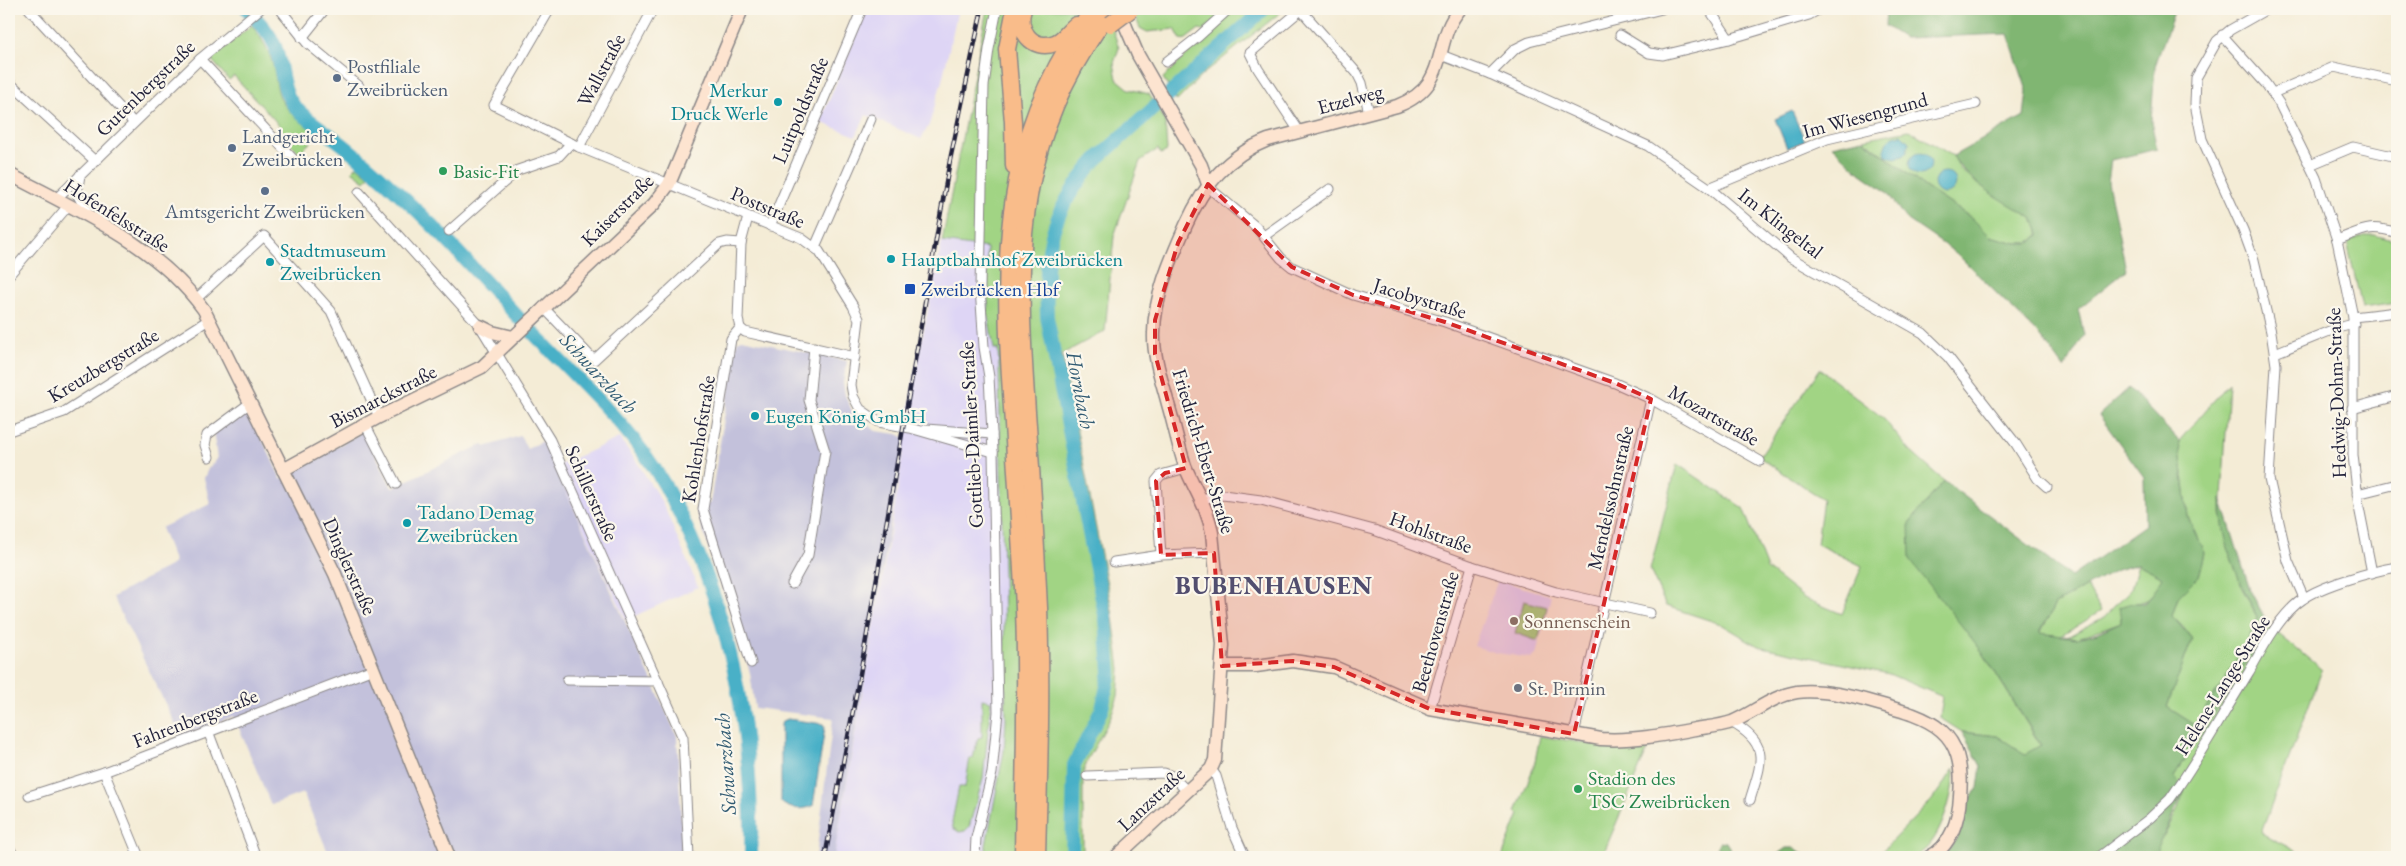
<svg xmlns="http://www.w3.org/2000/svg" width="2406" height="866" font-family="'EB Garamond',serif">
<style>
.built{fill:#ded5f5}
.industrial{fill:#c3c1db}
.green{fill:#a1d484;stroke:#627b60}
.forest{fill:#80b672;stroke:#516c56;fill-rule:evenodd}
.water{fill:#48b0c7;stroke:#356981}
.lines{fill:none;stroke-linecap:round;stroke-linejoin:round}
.river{stroke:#48b0c7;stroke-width:14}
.street-casing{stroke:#8b8788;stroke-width:11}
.secondary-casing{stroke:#8b8788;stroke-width:15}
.highway-casing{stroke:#8b8788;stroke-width:19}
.street{stroke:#fff;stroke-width:9}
.secondary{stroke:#fde4d0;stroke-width:12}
.highway{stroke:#f9bc8a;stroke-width:16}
.rail-casing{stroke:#22223b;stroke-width:4.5}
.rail{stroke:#fbf7ec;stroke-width:2.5;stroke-dasharray:8;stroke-linecap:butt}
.highway-bridge-casing{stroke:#8b8788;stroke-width:19;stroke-linecap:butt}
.highway-bridge{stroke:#f9bc8a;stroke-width:16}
.marked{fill:#d62828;fill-opacity:0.2;stroke:#d62828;stroke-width:4;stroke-dasharray:10 6;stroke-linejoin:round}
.service-dot{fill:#5c6f8a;stroke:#fbf7ec;stroke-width:2}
.culture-dot{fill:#0f9aa8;stroke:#fbf7ec;stroke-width:2}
.leisure-dot{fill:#2e9e5b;stroke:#fbf7ec;stroke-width:2}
.transit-dot{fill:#1a4fb4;stroke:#fbf7ec;stroke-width:2}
.education-dot{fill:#8d6e63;stroke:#fbf7ec;stroke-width:2}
.worship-dot{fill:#6b7280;stroke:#fbf7ec;stroke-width:2}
.labels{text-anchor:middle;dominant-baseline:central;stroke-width:4.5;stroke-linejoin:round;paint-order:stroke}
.service-label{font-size:20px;fill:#4e5e75;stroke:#fbf7ec;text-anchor:start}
.street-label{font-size:20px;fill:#22223b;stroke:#fbf7ec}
.culture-label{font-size:20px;fill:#0d838f;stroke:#fbf7ec;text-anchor:start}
.leisure-label{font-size:20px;fill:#27864d;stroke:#fbf7ec;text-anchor:start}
.transit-label{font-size:20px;fill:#164399;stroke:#fbf7ec;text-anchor:start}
.education-label{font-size:20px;fill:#785e54;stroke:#fbf7ec;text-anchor:start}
.worship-label{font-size:20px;fill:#5b616d;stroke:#fbf7ec;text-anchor:start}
.water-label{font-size:21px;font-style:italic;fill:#315b73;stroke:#fbf7ec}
.district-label{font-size:25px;font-weight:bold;letter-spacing:1px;fill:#524e6f;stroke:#fbf7ec}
</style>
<rect width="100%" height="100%" fill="#fbf7ec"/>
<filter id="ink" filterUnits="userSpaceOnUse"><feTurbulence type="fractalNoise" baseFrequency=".02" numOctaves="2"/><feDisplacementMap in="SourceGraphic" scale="10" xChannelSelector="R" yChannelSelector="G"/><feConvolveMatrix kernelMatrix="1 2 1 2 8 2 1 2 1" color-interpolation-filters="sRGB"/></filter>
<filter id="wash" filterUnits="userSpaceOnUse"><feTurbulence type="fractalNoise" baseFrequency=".0096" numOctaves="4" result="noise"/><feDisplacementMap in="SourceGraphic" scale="20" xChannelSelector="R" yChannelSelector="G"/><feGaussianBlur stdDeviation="1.12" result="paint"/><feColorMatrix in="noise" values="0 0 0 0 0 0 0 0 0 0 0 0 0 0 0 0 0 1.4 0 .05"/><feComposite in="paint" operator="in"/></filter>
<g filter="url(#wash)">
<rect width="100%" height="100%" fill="#f4ecd6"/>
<g class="built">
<path d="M867 9H958L942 81 929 125 921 139 866 115 856 136 820 122Z"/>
<path d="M942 242 987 247V281L994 349H998L999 367 1006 720 1004 751 986 845V857H834L898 487 912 387Z"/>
<path d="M619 438 635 459 663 504 698 587 626 620 555 467Z"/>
<path d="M1498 580 1551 596 1536 655 1531 658 1497 653 1474 646Z"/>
</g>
<g class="industrial">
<path d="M742 339 847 361 843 383 845 395 853 413 876 431 897 434 905 438 834 857H816L833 718 755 708 750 673 743 647 695 508 710 503 737 341Z"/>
<path d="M247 407 281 479 364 431 392 488 483 444 485 447 520 436 527 449 543 441 677 736 683 857H330L303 793 271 805 234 716 181 736 113 597 175 563 161 528 210 504 204 478 208 469 217 459 213 430Z"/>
</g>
<g class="green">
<path d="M987 9H1106L1119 48 1114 63 1117 79 1129 89 1149 94 1165 121 1167 151 1161 154 1158 149 1140 161 1114 236 1105 331 1062 354 1112 610 1120 669 1118 696 1109 721 1088 759 1083 773V857H986V845L1004 751 1006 720 999 367 998 349H994L988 315 987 248 942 242Z"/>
<path d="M1136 9H1285L1202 75 1177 101 1163 78 1210 32 1199 29 1186 39 1181 40 1175 29 1147 32 1140 28 1134 13Z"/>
<path d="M252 25C260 36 268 48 272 62 277 77 275 90 283 103 292 116 306 125 318 135L299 153 278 130 281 127 234 76 229 80 211 59Z"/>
<path d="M1909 130 1953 156 1961 170 1975 182 2032 218 2037 227 2039 235 2029 243H2016L1990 236 1973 219 1922 185 1864 139Z"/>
<path d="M357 166 369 176 365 181 352 171Z"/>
<path d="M2366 235H2375L2394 241 2397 252V303L2362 308 2347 242Z"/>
<path d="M1820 369 1883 418 1910 451 1944 481 1909 523 1983 653 2041 746 2025 755 1997 736 1962 732 1940 718 1943 697 1889 674 1758 646 1721 624 1666 606 1650 570 1677 464 1743 508 1767 569 1804 598 1842 614 1862 566 1817 544 1823 499 1759 457Z"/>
<path d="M2229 383 2221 514 2242 588 2257 617C2244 656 2216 691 2195 725L2167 707 2192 639 2182 626 2172 616 2178 597 2199 576 2205 553 2188 517 2179 441Z"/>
<path d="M2138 564 2164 577C2154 593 2152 603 2132 603L2121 622 2077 638 2067 637 2104 617 2131 589Z"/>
<path d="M2087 586 2101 611 2061 636 2040 634 2055 604Z"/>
<path d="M1524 601 1547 607 1538 641 1515 633Z"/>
<path d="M2269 626 2322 670 2261 833 2296 851 2295 857H2152L2177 811 2185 789 2174 777Z"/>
<path d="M982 699 991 701 983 779 969 827 965 831 959 832 953 828 952 822 959 787H965L970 758H973L978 738 982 737Z"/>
<path d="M1540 736 1611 747 1651 741 1602 857H1502L1519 814 1516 812 1534 766Z"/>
<path d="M1954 769C1954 792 1942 838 1922 852 1909 860 1890 857 1876 857L1932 800Z"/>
</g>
<g class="forest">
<path d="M1886 9H2175L2155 66 2151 121 2157 149 2111 160 2108 182 2126 270 2078 309 2084 335 2064 368 2042 338 1956 253 1905 218 1887 192 1860 173 1832 146 1863 139 1922 185 1973 219 1990 236 2016 243H2029L2039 235 2037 227 2032 218C2004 200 1970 185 1953 156L2024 116 2027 91 2008 34 1904 38 1885 26Z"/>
<path d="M2129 388 2179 441 2188 517 2205 553 2199 576 2178 597 2172 616 2192 639 2167 707 2195 725C2216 691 2244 656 2257 617 2238 580 2220 539 2221 498L2250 590 2269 626 2174 777 2185 788 2154 857H1942C1950 848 1957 839 1962 828 1968 814 1966 799 1978 788L1981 766 1962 732 1997 736 2025 754 2041 745 1983 653 1910 560 1909 523 1944 481 2071 577 2145 525 2144 477 2099 415ZM2138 564 2163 577 2150 598 2144 603H2132L2119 607 2121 622 2097 633 2077 638 2040 633 2055 604 2117 570Z"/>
<path d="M1720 841 1726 842 1735 857H1712Z"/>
<path d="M1786 848H1795L1808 857H1779V853Z"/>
</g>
<g class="water">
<path d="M1792 111 1805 141 1787 148 1775 119Z"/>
<path d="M1901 134 1909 142 1907 153 1896 158 1886 156 1884 151C1886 141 1890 136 1901 134Z"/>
<circle cx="1920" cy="164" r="11"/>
<circle cx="1945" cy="183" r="11"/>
<path d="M788 719 823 724 825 727 813 806C803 810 789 810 781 802V725L782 721Z"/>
</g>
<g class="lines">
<g class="river">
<path d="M247 9C257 20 269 31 275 46 284 70 279 93 300 112 317 127 336 138 353 153 373 169 392 187 411 205 458 248 498 298 543 343 585 387 634 431 664 484 728 597 754 728 751 857"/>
<path d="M1072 857 1074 765 1102 709 1110 672 1106 620 1047 317C1045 248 1048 214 1096 160L1264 9"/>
</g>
</g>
</g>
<g filter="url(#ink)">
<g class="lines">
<defs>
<g id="street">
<path d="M29 9 133 122"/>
<path d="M280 9 307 43 359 86"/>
<path d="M550 9 494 105 579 147 791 234 801 238 819 251 853 306 859 319 851 385 853 396 860 409 879 422 910 428 993 452"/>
<path d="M1709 9 1729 39"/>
<path d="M2267 9 2230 30 2217 41 2196 78 2195 104 2202 139 2243 230 2254 260 2271 332 2276 365 2269 479 2288 561 2304 598"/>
<path d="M1301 10 1357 73 1362 83 1369 113"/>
<path d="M1620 35 1649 53 1663 55 1729 39 1809 15 1820 9"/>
<path d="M2222 35 2266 84 2279 103 2316 178 2337 240 2353 317V455L2359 507 2372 573"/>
<path d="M302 38 325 9"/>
<path d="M1441 55 1490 74 1648 146 1709 188 1791 258 1923 333 1948 357 2016 444 2038 479 2047 487"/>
<path d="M200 59 295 161"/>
<path d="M1166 62 1198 37 1229 9"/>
<path d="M1490 74 1515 49 1529 42 1662 9"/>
<path d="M9 82 94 160"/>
<path d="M2273 93 2334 67 2397 81"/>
<path d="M1299 131 1258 69 1250 53 1302 9"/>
<path d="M579 147 653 9"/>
<path d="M2310 165 2353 147 2397 157"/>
<path d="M80 175 77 194 88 213"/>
<path d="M1208 184 1214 192 1256 227 1281 258 1292 267 1353 295 1445 322 1615 383 1651 399 1760 461"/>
<path d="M1709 188 1827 139 1976 104"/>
<path d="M359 192 480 326 550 440 683 738 689 857"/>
<path d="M56 199 200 59 260 9"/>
<path d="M748 217 741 243 738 319 740 328 731 339 703 509 751 663"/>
<path d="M770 226 862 9"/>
<path d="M449 231 518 170 559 156 571 143"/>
<path d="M1264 236 1330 189"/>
<path d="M2337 240C2364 230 2368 224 2397 233"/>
<path d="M815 247 871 119"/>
<path d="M9 275 68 206"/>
<path d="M196 299 264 236 331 311 379 417"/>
<path d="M543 307 594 360 719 244 727 242 741 243"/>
<path d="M2353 317 2397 312"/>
<path d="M740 328 745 332 855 357"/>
<path d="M2275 353 2337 328 2354 324"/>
<path d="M2352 408 2397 396"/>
<path d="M365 424 396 484"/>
<path d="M926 429 992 434"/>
<path d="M9 431 64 412 210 319"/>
<path d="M209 457 205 445 207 435 250 403"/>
<path d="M2357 494 2397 484"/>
<path d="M1200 499 1223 495 1261 500 1374 530 1472 566 1556 592 1650 613"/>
<path d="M1161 555 1156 481 1161 475 1186 468"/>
<path d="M1114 562 1161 555 1214 553"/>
<path d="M792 584 808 555 825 451 809 400 814 347"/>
<path d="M567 680 658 681"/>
<path d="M1430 709 1472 566"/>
<path d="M1731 722C1772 745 1761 763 1750 800"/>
<path d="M208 731 256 857"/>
<path d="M1574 734 1651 399"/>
<path d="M1211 769 1216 776 1232 828 1245 857"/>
<path d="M104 772 139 857"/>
<path d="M1087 776 1164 773 1172 776 1187 791"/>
<path d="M29 796 104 772 373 669"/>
<path d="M9 847 14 857"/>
<path d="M975 857 976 838 992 773 998 712 993 452 989 377 984 347 980 288 984 86 989 49 997 9"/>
<path d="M2099 857 2150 818 2170 799C2199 758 2223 714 2249 672 2262 649 2281 613 2303 599 2323 585 2373 571 2397 567"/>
</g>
<g id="secondary">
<path d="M1121 9 1126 27 1138 55 1201 165 1208 184"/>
<path d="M9 174C78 211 157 244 204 310L335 574 449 857"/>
<path d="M480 326 492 332 513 337"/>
<path d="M283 470 379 417 482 367 654 204 669 184 742 9"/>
<path d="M1222 666H1256L1293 661 1334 667 1430 709 1601 739C1632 741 1664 735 1695 729 1707 727 1721 726 1732 722 1754 713 1772 696 1797 692 1822 689 1851 696 1875 703 1932 719 1966 729 1960 796 1959 819 1951 847 1929 857"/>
<path d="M1116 857 1211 769 1215 760 1223 645 1212 533C1208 508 1194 489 1185 466 1178 445 1174 424 1168 404 1162 381 1153 357 1154 333 1154 296 1172 257 1186 225 1204 185 1227 156 1268 140L1397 106C1452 85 1431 42 1460 9"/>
</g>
<g id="highway">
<path d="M1023 9C1016 29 1032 52 1055 43 1064 40 1068 31 1076 25"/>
<path d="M1014 166 1013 122 1007 49 1015 9"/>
<path d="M1023 857C1024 775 1027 691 1024 609 1021 542 1016 475 1012 408 1002 263 999 131 1094 9"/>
<path d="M1037 857C1039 774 1042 691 1039 608 1036 543 1032 477 1027 412 1019 288 1011 180 1074 67 1086 47 1097 27 1112 9"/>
</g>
</defs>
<use href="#street" class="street-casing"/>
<use href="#secondary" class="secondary-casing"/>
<use href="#highway" class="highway-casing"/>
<use href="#street" class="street"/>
<use href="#secondary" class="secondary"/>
<use href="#highway" class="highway"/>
<defs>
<path id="rail" d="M825 857 860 674 950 160 982 9"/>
</defs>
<use href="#rail" class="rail-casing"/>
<use href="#rail" class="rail"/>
<defs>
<path id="highway-bridge" d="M1111 24 1131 9"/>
</defs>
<use href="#highway-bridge" class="highway-bridge-casing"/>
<use href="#highway-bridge" class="highway-bridge"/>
</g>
</g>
<path class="marked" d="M1208 184 1292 267 1353 295 1445 322 1615 383 1651 399 1574 734 1430 709 1334 667 1293 661 1222 666 1214 553 1161 555 1156 481 1165 473 1186 468 1155 354V320L1178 243Z"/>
<g class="service-dot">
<circle cx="337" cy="78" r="5"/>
<circle cx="232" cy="148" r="5"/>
<circle cx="265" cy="191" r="5"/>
</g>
<g class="culture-dot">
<circle cx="778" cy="102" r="5"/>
<circle cx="891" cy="259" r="5"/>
<circle cx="270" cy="262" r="5"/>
<circle cx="755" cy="416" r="5"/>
<circle cx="407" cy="523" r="5"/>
</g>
<g class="leisure-dot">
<circle cx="443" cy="171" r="5"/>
<circle cx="1578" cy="789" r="5"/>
</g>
<rect class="transit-dot" x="904" y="283" width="12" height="12" rx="2.5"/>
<circle class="education-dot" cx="1514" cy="621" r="5"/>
<circle class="worship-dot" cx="1518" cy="688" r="5"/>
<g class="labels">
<g class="service-label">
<text x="347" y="66">Postfiliale<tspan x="347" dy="23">Zweibrücken</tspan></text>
<text x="242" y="136">Landgericht<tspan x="242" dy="23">Zweibrücken</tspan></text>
<text x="265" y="211" text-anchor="middle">Amtsgericht Zweibrücken</text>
</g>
<g class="street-label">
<text transform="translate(601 70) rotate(-62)">Wallstraße</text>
<text transform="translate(145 88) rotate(-44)">Gutenbergstraße</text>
<text transform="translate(1350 99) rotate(-15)">Etzelweg</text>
<text transform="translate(800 110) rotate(-67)">Luitpoldstraße</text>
<text transform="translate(1865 115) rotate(-15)">Im Wiesengrund</text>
<text transform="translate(768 207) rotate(23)">Poststraße</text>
<text transform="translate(617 210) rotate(-45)">Kaiserstraße</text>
<text transform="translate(117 215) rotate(32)">Hofenfelsstraße</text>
<text transform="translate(1781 223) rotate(38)">Im Klingeltal</text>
<text transform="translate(1420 298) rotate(17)">Jacobystraße</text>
<text transform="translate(103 365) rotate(-31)">Kreuzbergstraße</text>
<text transform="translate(2336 393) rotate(-92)">Hedwig-Dohm-Straße</text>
<text transform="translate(383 396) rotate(-27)">Bismarckstraße</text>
<text transform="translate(1714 415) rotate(30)">Mozartstraße</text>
<text transform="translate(971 435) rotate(-93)">Gottlieb-Daimler-Straße</text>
<text transform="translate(698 439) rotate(-81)">Kohlenhofstraße</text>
<text transform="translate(1204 451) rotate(73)">Friedrich-Ebert-Straße</text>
<text transform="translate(592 493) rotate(66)">Schillerstraße</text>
<text transform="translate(1610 498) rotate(-77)">Mendelssohnstraße</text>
<text transform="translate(1431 532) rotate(20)">Hohlstraße</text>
<text transform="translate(350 566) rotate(66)">Dinglerstraße</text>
<text transform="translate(1435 632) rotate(-74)">Beethovenstraße</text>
<text transform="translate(2222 685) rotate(-58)">Helene-Lange-Straße</text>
<text transform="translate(195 718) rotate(-21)">Fahrenbergstraße</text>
<text transform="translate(1151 799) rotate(-43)">Lanzstraße</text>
</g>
<g class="culture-label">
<text x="768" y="90" text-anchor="end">Merkur<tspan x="768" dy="23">Druck Werle</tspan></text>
<text x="280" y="250">Stadtmuseum<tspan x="280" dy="23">Zweibrücken</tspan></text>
<text x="901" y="259">Hauptbahnhof Zweibrücken</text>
<text x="765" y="416">Eugen König GmbH</text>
<text x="417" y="512">Tadano Demag<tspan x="417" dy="23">Zweibrücken</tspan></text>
</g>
<g class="leisure-label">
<text x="453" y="171">Basic-Fit</text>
<text x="1588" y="778">Stadion des<tspan x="1588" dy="23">TSC Zweibrücken</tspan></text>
</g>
<g class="transit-label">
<text x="921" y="289">Zweibrücken Hbf</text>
</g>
<g class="education-label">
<text x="1524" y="621">Sonnenschein</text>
</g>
<g class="worship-label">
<text x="1528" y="688">St. Pirmin</text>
</g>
<g class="water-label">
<text transform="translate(599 373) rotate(47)">Schwarzbach</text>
<text transform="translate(1081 390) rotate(79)">Hornbach</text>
<text transform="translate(725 764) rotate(-94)">Schwarzbach</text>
</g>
<g class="district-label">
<text x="1274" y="585">BUBENHAUSEN</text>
</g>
</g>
<rect width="2406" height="866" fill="none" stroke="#fbf7ec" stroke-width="30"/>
</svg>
